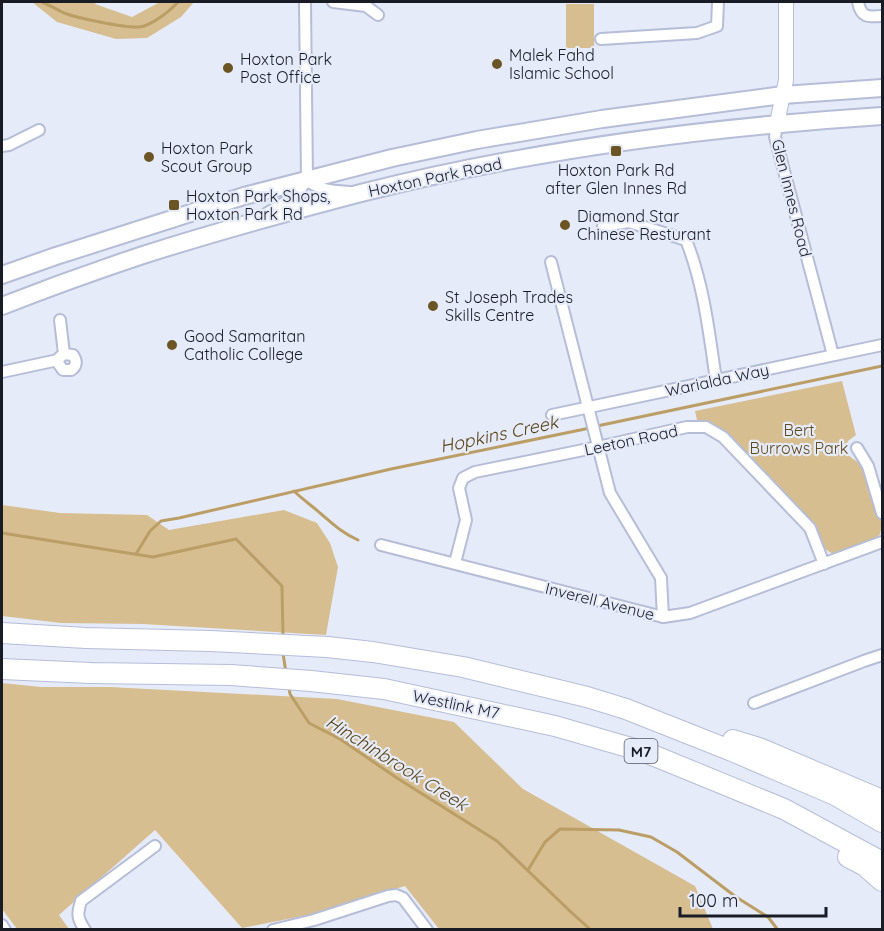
<svg xmlns="http://www.w3.org/2000/svg" width="884" height="931" font-family="Quicksand,sans-serif">
<style>
.green{fill:#d6be91}
.lines{fill:none;stroke-linecap:round;stroke-linejoin:round}
.stream{stroke:#bb9e65;stroke-width:3}
.minor-casing{stroke:#b6bdd6;stroke-width:14}
.tertiary-casing{stroke:#b6bdd6;stroke-width:16}
.primary-casing{stroke:#b6bdd6;stroke-width:20}
.motorway-casing{stroke:#b6bdd6;stroke-width:22}
.minor{stroke:#fff;stroke-width:10}
.tertiary{stroke:#fff;stroke-width:14}
.primary{stroke:#fff;stroke-width:16}
.motorway{stroke:#fff;stroke-width:20}
.poi-dot{fill:#6c5525;stroke:#e6ebfa;stroke-width:2}
.labels{text-anchor:middle;dominant-baseline:central;stroke-width:4.5;stroke-linejoin:round;paint-order:stroke}
.shield{fill:#e6ebfa;stroke:#565a65;stroke-width:1.5}
.shield-label{font-size:15px;font-weight:bold;fill:#191c25}
.poi-label{font-size:16px;fill:#191c25;stroke:#e6ebfa;text-anchor:start}
.street-label{font-size:16px;fill:#191c25;stroke:#e6ebfa}
.park-label{font-size:16px;fill:#5f4a1e;stroke:#e6ebfa}
.water-label{font-size:18px;font-style:italic;fill:#574215;stroke:#e6ebfa}
</style>
<rect width="100%" height="100%" fill="#e6ebfa"/>
<g class="green">
<path d="M32 2H97L95 4 132 17 160 2H194L181 17 147 38 116 39 57 22Z"/>
<rect x="566" y="4" width="28" height="44"/>
<path d="M842 381 856 435 848 441 845 450C849 459 860 461 865 470 873 487 877 507 882 525L880 534 877 538 837 554H833L825 549 812 523 727 432 711 422 697 420 695 411Z"/>
<path d="M2 505 60 513 147 515 169 530 284 510 317 523 330 543 338 567 326 635 143 624 61 623 2 616Z"/>
<path d="M2 683 41 687H110L337 699 454 722 523 789 695 886 713 929H439L405 886 313 914 242 928 155 830 59 915 69 929H17L2 909Z"/>
</g>
<g class="lines">
<g class="stream">
<path d="M42 2C49 5 56 9 64 13 77 18 125 28 139 27 151 26 170 11 178 2"/>
<path d="M597 426 882 366"/>
<path d="M294 491C302 499 311 505 320 513 333 524 342 533 358 540"/>
<path d="M2 533 153 557 236 539 282 586 283 637"/>
<path d="M136 554 150 531 161 521 179 518 391 469 590 428"/>
<path d="M283 653 286 673"/>
<path d="M289 688 290 694 309 723 340 739 397 778 497 841 572 913 591 930"/>
<path d="M528 870 545 842 560 829 619 830 651 837 677 852 736 897 768 917 778 930"/>
</g>
<defs>
<g id="minor">
<path d="M333 2 366 6 378 15"/>
<path d="M858 2C861 18 868 17 882 16"/>
<path d="M601 39 697 33 717 26 718 2"/>
<path d="M777 123 775 137 833 355"/>
<path d="M2 146 9 145 39 130"/>
<path d="M307 179C317 191 336 191 351 192"/>
<path d="M267 213C283 204 299 195 307 179L305 2"/>
<path d="M603 226 629 222 686 240C704 285 709 333 716 380"/>
<path d="M551 262 610 493 661 578 663 617"/>
<path d="M60 320 64 354 59 358 58 363 63 370H71C77 366 77 361 73 355L64 354"/>
<path d="M2 372 58 360"/>
<path d="M552 415 882 345"/>
<path d="M857 448 868 466 882 513"/>
<path d="M381 545 663 617 690 613 882 542"/>
<path d="M455 563 466 520 459 488 463 478 475 472 598 447 687 427H706L723 437 810 528 824 564"/>
<path d="M754 703 864 661 882 655"/>
<path d="M2 925 5 930"/>
<path d="M85 930C77 918 77 914 81 901L155 846"/>
<path d="M273 930 314 920 388 896 396 895 403 898 427 930"/>
</g>
<path id="tertiary" d="M777 123 786 80V2"/>
<g id="primary">
<path d="M2 275 56 256 244 196 392 158 477 140 602 119 783 95 882 88"/>
<path d="M2 306C48 288 95 271 143 255 215 232 288 212 361 193 530 150 710 127 882 116"/>
</g>
<g id="motorway">
<path d="M2 633 86 638 210 641 327 647 373 652 463 667 587 697 626 709 732 751 835 795 882 822"/>
<path d="M2 669 91 673 231 675 311 681 384 689 555 726 645 752 784 809 882 862"/>
<path d="M733 740 759 748 882 800"/>
<path d="M848 857 865 866 882 881"/>
</g>
</defs>
<use href="#minor" class="minor-casing"/>
<use href="#tertiary" class="tertiary-casing"/>
<use href="#primary" class="primary-casing"/>
<use href="#motorway" class="motorway-casing"/>
<use href="#minor" class="minor"/>
<use href="#tertiary" class="tertiary"/>
<use href="#primary" class="primary"/>
<use href="#motorway" class="motorway"/>
</g>
<g class="poi-dot">
<circle cx="497" cy="64" r="6"/>
<circle cx="228" cy="68" r="6"/>
<rect x="610" y="145" width="12" height="12" rx="3"/>
<circle cx="149" cy="157" r="6"/>
<rect x="168" y="199" width="12" height="12" rx="3"/>
<circle cx="565" cy="225" r="6"/>
<circle cx="433" cy="306" r="6"/>
<circle cx="172" cy="345" r="6"/>
</g>
<g class="labels">
<rect class="shield" x="624.5" y="739" width="33" height="24" rx="4.5"/>
<g class="shield-label">
<text x="641" y="751">M7</text>
</g>
<g class="poi-label">
<text x="509" y="55">Malek Fahd<tspan x="509" dy="18">Islamic School</tspan></text>
<text x="240" y="59">Hoxton Park<tspan x="240" dy="18">Post Office</tspan></text>
<text x="161" y="148">Hoxton Park<tspan x="161" dy="18">Scout Group</tspan></text>
<text x="616" y="170" text-anchor="middle">Hoxton Park Rd<tspan x="616" dy="18">after Glen Innes Rd</tspan></text>
<text x="186" y="196">Hoxton Park Shops,<tspan x="186" dy="18">Hoxton Park Rd</tspan></text>
<text x="577" y="216">Diamond Star<tspan x="577" dy="18">Chinese Resturant</tspan></text>
<text x="445" y="297">St Joseph Trades<tspan x="445" dy="18">Skills Centre</tspan></text>
<text x="184" y="336">Good Samaritan<tspan x="184" dy="18">Catholic College</tspan></text>
</g>
<g class="street-label">
<text transform="translate(435 177) rotate(-12)">Hoxton Park Road</text>
<text transform="translate(792 198) rotate(76)">Glen Innes Road</text>
<text transform="translate(717 380) rotate(-12)">Warialda Way</text>
<text transform="translate(631 440) rotate(-12)">Leeton Road</text>
<text transform="translate(600 601) rotate(14)">Inverell Avenue</text>
<text transform="translate(456 704) rotate(12)">Westlink M7</text>
</g>
<g class="park-label">
<text x="799" y="430">Bert<tspan x="799" dy="18">Burrows Park</tspan></text>
</g>
<g class="water-label">
<text transform="translate(499 434) rotate(-12)">Hopkins Creek</text>
<text transform="translate(397 763) rotate(32)">Hinchinbrook Creek</text>
</g>
</g>
<rect width="884" height="931" fill="none" stroke="#191c25" stroke-width="6"/>
<path d="M680 907v9h146v-9" fill="none" stroke="#191c25" stroke-width="3"/>
<text x="689" y="907" font-size="18" fill="#191c25" stroke="#e6ebfa" stroke-width="4.5" paint-order="stroke">100 m</text>
</svg>
